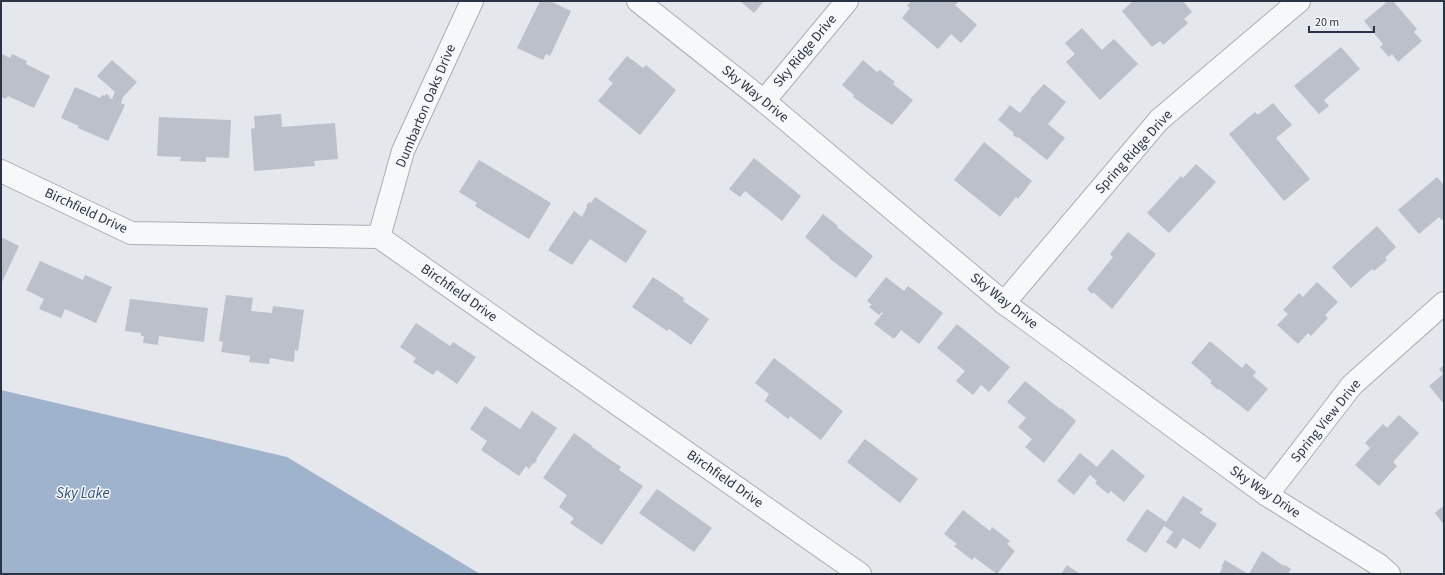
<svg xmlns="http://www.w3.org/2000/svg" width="1445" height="575" font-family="'Source Sans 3',sans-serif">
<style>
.water{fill:#9fb4cc}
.building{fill:#bbc0ca}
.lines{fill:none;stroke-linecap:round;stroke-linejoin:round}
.minor-casing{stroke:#a9aeb7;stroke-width:24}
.minor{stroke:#f7f8fa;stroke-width:22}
.labels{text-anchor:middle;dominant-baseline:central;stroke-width:3;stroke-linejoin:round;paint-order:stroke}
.street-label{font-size:14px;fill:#2b3445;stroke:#f4f6f9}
.water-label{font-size:15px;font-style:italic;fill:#34527a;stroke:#f4f6f9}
</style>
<rect width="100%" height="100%" fill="#e4e7ec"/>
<path class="water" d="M1 390 287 457 480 574H1Z"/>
<g class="building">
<path d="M540 1H550L571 11 550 56 546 54 543 60 517 48Z"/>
<path d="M740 1H764L754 13Z"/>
<path d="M911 1H959L955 5 977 25 961 43 951 34 938 49 902 18 910 8 907 6Z"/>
<path d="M1133 1H1183L1192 12 1184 19 1188 23 1163 45 1160 41 1152 47 1122 11Z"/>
<path d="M1388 1H1393L1417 29 1414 32 1422 41 1398 62 1392 54 1389 57 1380 47 1383 44 1364 21Z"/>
<path d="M1082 28 1102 50 1114 39 1138 64 1100 100 1066 62 1075 54 1065 43Z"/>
<path d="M1341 47 1360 69 1324 100 1329 106 1319 114 1294 86Z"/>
<path d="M2 54 10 58 12 54 27 61 26 64 50 76 34 108 8 96 6 99 1 97Z"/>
<path d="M627 56 643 68 646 65 676 90 640 135 598 101 613 83 608 79Z"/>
<path d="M112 60 137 82 123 97 121 103 125 105 108 141 78 128 79 126 61 118 75 87 100 98 102 95 105 96 106 94 110 96 109 98 112 99 115 92 97 76Z"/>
<path d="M863 60 877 72 880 70 895 82 893 84 913 100 892 125 853 97 854 95 842 85Z"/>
<path d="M1044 84 1066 102 1048 124 1065 138 1047 160 1018 137 1017 138 1013 135 1014 133 998 120 1010 105 1020 113 1031 100 1030 99Z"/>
<path d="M1273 103 1292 125 1276 138 1310 179 1284 201 1229 134 1255 112 1258 115Z"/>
<path d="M281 114 282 127 335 123 338 159 314 161 315 166 254 171 251 129 255 128 254 116Z"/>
<path d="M159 117 231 120 229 158 206 157V162L180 161 181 157 157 156Z"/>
<path d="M984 142 1032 181 1018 199 1016 197 1000 217 954 180Z"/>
<path d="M754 158 801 196 782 221 745 191 740 197 729 189Z"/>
<path d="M479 160 551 203 529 239 475 206 477 203 459 192Z"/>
<path d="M1196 164 1216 182 1169 233 1147 213 1181 176 1183 178Z"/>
<path d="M1437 177 1444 185V219L1442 220 1439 217 1419 234 1398 210Z"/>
<path d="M595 197 647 231 626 263 590 239 572 265 548 250 574 211 582 217 587 207 586 206 589 202 591 203Z"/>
<path d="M823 214 838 226 837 227 873 256 856 278 830 259V258L805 237Z"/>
<path d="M1377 226 1396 247 1385 258 1387 260 1374 271 1372 269 1351 288 1332 267Z"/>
<path d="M1128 232 1156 254 1112 309 1093 292 1092 294 1087 289 1113 257 1110 254Z"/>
<path d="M1 237 19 246 1 284Z"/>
<path d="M40 261 83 280 85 275 112 287 96 323 65 309 61 318 39 309 44 299 26 290Z"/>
<path d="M653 277 684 298 683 301 709 319 691 345 669 329 667 331 632 307Z"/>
<path d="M886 277 904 291 908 286 943 313 919 344 901 330 894 339 874 324 883 313 882 312 879 315 869 307 872 305 867 301Z"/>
<path d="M1317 282 1338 302 1325 315 1328 318 1311 336 1308 333 1298 344 1277 325 1288 314 1283 310 1299 293 1303 297Z"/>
<path d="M226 295 253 298 251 311 272 313 273 306 304 310 298 351 295 350 294 362 270 358 269 364 249 362 250 356 221 352 223 342 219 341Z"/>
<path d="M130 299 208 308 204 342 159 336 158 345 143 343 144 336H141V333L125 331Z"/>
<path d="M416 323 450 346 453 342 476 357 457 384 437 370 433 375 413 362 416 358 400 347Z"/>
<path d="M957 324 1010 367 989 392 981 385 973 395 956 381 965 371 937 348Z"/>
<path d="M1210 341 1242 368 1246 363 1256 372 1253 376 1268 389 1248 412 1219 389 1218 390 1210 383 1212 381 1191 363Z"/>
<path d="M774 358 843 411 821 440 790 416 788 419 765 401 769 394 755 383Z"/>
<path d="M1444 365V404L1429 386 1443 374 1439 369Z"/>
<path d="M1025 381 1060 409 1061 408 1076 421 1044 463 1025 447 1032 439 1018 427 1026 418 1007 402Z"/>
<path d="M485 406 520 429 532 411 557 428 536 459 537 460 534 464 533 463 529 469 526 466 519 476 481 450 487 441 470 429Z"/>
<path d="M1399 415 1419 433 1393 462 1397 466 1379 486 1355 465 1370 448 1365 443 1383 424 1387 428Z"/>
<path d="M574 433 592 446V447L621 467 619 470 643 486 602 545 570 523 574 518 559 507 567 495 543 478Z"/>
<path d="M865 439 918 479 900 503 847 462Z"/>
<path d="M1112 449 1145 476 1124 502 1111 491 1108 494 1095 483 1097 481 1090 475 1074 495 1057 481 1080 453 1097 467Z"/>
<path d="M657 489 712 528 694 552 639 513Z"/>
<path d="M1183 496 1203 509 1200 513 1217 524 1200 549 1183 538 1176 549 1166 542 1173 532 1164 526 1146 553 1126 540 1147 509 1166 522Z"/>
<path d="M1444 505V525L1435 513Z"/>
<path d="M963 510 990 531 992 527 1010 541 1007 544 1015 551 997 574 974 557 972 560 954 546 957 544 944 534Z"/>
<path d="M1262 551 1284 566 1285 565 1291 569 1288 574H1249Z"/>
<path d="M1225 560 1248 574H1219L1223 567H1221Z"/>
<path d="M1067 565 1080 574H1061Z"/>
</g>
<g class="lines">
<defs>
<g id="minor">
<path d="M638 1 764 101 1004 303 1267 495 1379 565 1389 574"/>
<path d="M764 101 847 1"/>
<path d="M1 171 131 233 379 237 860 574"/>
<path d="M379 237 403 151 472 1"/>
<path d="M1004 303 1159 120 1299 1"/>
<path d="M1267 495 1352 385 1444 303"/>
</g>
</defs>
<use href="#minor" class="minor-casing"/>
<use href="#minor" class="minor"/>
</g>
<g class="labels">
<g class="street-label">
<text transform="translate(805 51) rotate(-50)">Sky Ridge Drive</text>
<text transform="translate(755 94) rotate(39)">Sky Way Drive</text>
<text transform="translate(426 106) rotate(-67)">Dumbarton Oaks Drive</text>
<text transform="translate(1134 152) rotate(-48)">Spring Ridge Drive</text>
<text transform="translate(86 211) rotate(25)">Birchfield Drive</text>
<text transform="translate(459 293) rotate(35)">Birchfield Drive</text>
<text transform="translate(1004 301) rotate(38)">Sky Way Drive</text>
<text transform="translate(1326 421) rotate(-51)">Spring View Drive</text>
<text transform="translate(725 479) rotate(35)">Birchfield Drive</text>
<text transform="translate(1265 492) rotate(34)">Sky Way Drive</text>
</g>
<g class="water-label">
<text x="83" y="493">Sky Lake</text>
</g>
</g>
<rect width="1445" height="575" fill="none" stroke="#2b3445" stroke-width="4"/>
<path d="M1309 26v6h65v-6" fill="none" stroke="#2b3445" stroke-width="2"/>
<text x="1315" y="26" font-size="12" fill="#2b3445" stroke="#f4f6f9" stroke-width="3" paint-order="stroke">20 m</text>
</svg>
